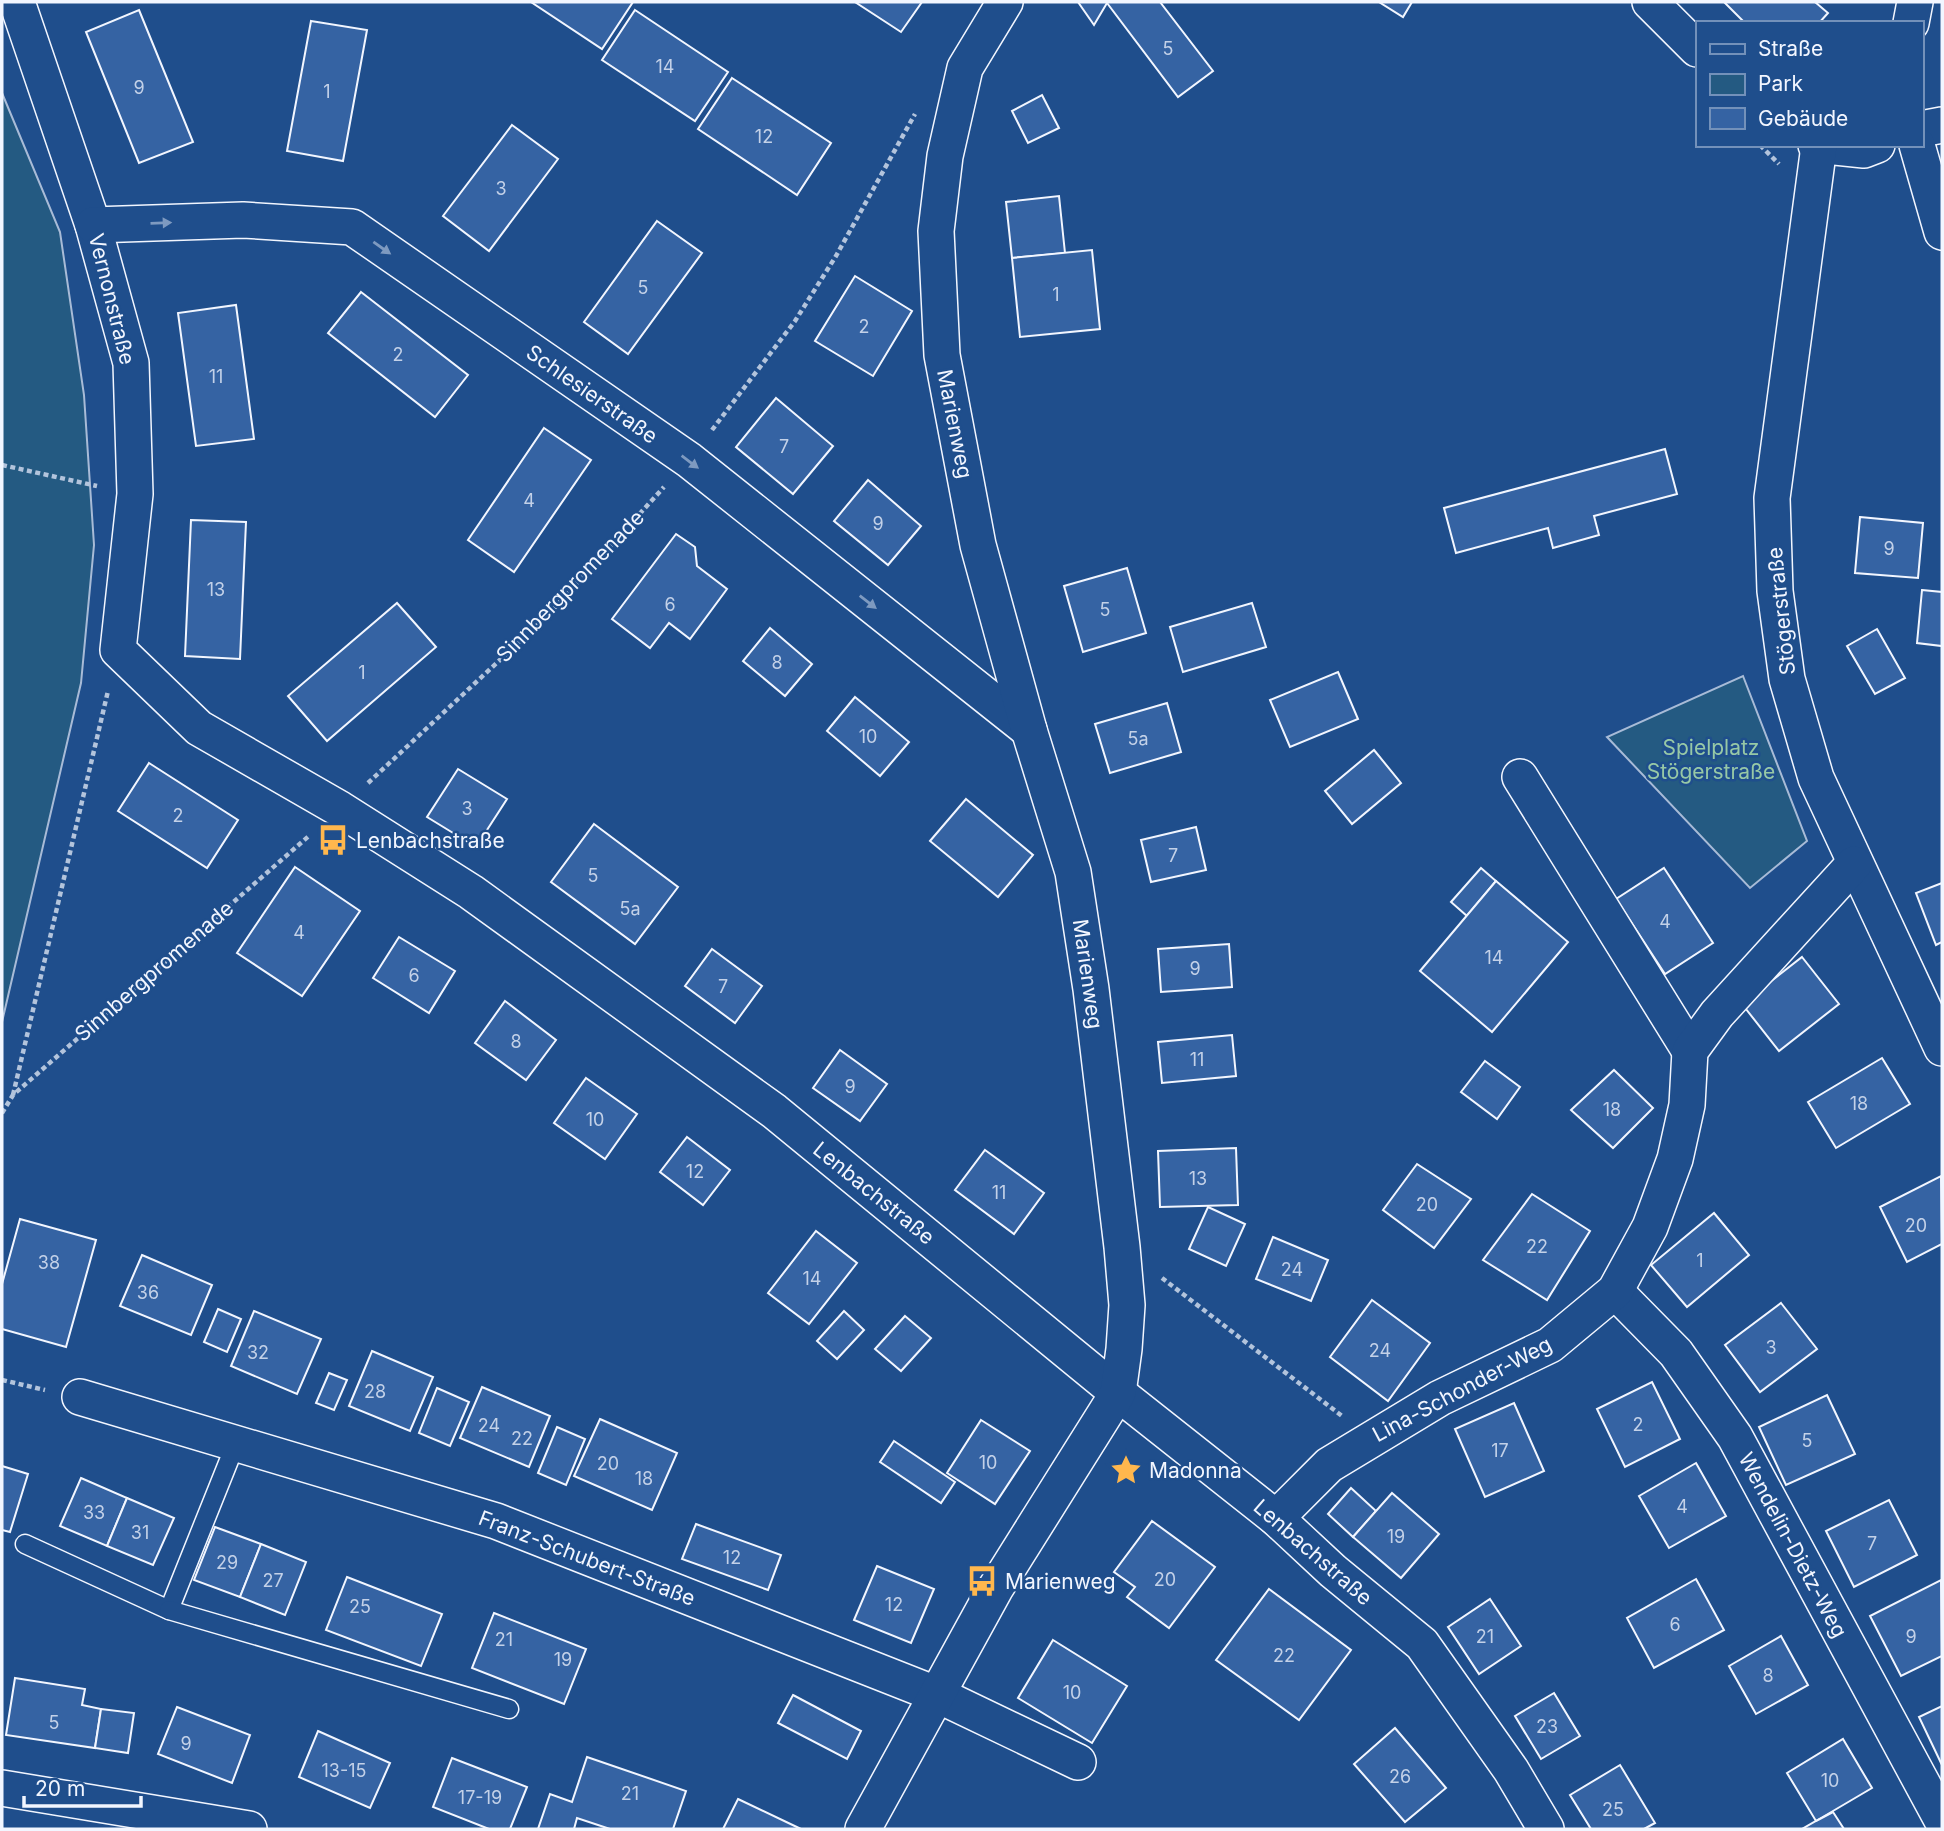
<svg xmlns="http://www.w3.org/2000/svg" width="1944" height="1831" font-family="Inter,sans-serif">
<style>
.green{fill:#245a82;stroke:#a8bbd7;stroke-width:2}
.building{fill:#3563a3;stroke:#f2f6ff;stroke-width:2}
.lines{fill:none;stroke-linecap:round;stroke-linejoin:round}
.lane-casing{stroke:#f2f6ff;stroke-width:21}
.street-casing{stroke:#f2f6ff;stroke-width:38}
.path{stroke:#b3c4dc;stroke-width:4.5;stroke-dasharray:5 3.5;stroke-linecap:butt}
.lane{stroke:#1f4e8c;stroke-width:18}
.street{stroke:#1f4e8c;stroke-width:35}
.oneway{fill:#7e9ac0}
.labels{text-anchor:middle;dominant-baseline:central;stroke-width:5;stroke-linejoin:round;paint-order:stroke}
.number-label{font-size:18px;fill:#c3d1e8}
.street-label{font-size:21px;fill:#f2f6ff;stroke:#1f4e8c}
.park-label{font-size:21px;fill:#97c8a6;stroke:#1f4e8c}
.poi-label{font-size:21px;fill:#f2f6ff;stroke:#1f4e8c;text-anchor:start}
</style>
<rect width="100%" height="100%" fill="#1f4e8c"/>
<g class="green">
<path d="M2 93 60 232 84 395 94 545 81 683 2 1022Z"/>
<path d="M1743 676 1807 841 1750 888 1607 737Z"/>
</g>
<g class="building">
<path d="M531 2H633L602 49Z"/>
<path d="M855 2H922L901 32Z"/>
<path d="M1078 2H1160L1213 71 1178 97 1107 3 1094 25Z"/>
<path d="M1379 2H1412L1403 17Z"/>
<path d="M1724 2H1815L1828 13 1819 23H1745Z"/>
<path d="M139 10 193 142 139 163 86 32Z"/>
<path d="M635 10 728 72 695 121 602 60Z"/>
<path d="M311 21 367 30 343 161 287 151Z"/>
<path d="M732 78 831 143 797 195 698 129Z"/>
<path d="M1042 95 1059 128 1028 143 1012 111Z"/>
<path d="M512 125 558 159 489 251 443 216Z"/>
<path d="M1059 196 1065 253 1012 258 1006 202Z"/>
<path d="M657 221 702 253 628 354 584 322Z"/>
<path d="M1092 250 1100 329 1020 337 1012 258Z"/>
<path d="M855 276 912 311 873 376 815 341Z"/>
<path d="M361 292 468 375 435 417 328 333Z"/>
<path d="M236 305 254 439 196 446 178 313Z"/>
<path d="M776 398 833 446 793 494 736 447Z"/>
<path d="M544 428 591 460 514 572 468 540Z"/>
<path d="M1665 449 1677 494 1594 516 1599 535 1553 548 1548 528 1456 553 1444 508Z"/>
<path d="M868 480 921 526 888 565 834 521Z"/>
<path d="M1860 517 1923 523 1918 578 1855 573Z"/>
<path d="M191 520 246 522 240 659 185 656Z"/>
<path d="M676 534 695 547 697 566 727 589 690 639 669 623 650 648 612 619Z"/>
<path d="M1127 568 1146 633 1083 652 1064 586Z"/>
<path d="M1922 590 1942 592V646L1917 643Z"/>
<path d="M397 603 436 647 327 741 288 696Z"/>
<path d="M1252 603 1266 647 1183 672 1170 627Z"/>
<path d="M770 628 812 664 785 696 743 661Z"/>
<path d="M1877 629 1905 678 1875 694 1847 646Z"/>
<path d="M1338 672 1358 719 1290 747 1270 700Z"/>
<path d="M855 697 909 742 880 776 827 731Z"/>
<path d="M1167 703 1181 752 1110 773 1095 724Z"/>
<path d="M1374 750 1401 783 1352 824 1325 791Z"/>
<path d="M149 763 238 820 207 868 118 811Z"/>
<path d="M458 769 507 799 476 847 427 817Z"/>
<path d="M966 799 1033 855 998 897 930 841Z"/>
<path d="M594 824 678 887 635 944 551 882Z"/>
<path d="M1196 827 1206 870 1151 882 1141 840Z"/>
<path d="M295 867 360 911 302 996 237 953Z"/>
<path d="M1481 868 1496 881 1467 916 1451 902Z"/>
<path d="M1664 868 1713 943 1665 974 1616 899Z"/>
<path d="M1496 881 1568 942 1492 1032 1420 971Z"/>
<path d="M1942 883V942L1936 945 1916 893Z"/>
<path d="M399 937 455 971 429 1013 373 978Z"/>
<path d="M1229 944 1232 987 1161 992 1158 949Z"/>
<path d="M712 949 762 986 735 1023 685 986Z"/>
<path d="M1802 957 1839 1004 1779 1051 1742 1004Z"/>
<path d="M505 1001 556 1040 526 1080 475 1043Z"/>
<path d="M1232 1035 1236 1076 1162 1083 1158 1042Z"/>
<path d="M840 1050 887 1084 860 1121 813 1088Z"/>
<path d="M1882 1058 1910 1104 1836 1148 1808 1102Z"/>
<path d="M1485 1061 1520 1087 1497 1119 1461 1092Z"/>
<path d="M1614 1070 1653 1108 1613 1148 1571 1110Z"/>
<path d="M586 1078 637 1114 605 1159 554 1123Z"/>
<path d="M687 1137 730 1170 703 1205 660 1172Z"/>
<path d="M1236 1148 1238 1205 1160 1207 1158 1151Z"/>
<path d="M985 1150 1044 1193 1014 1234 955 1190Z"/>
<path d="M1417 1164 1471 1199 1434 1248 1383 1210Z"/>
<path d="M1941 1176 1942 1244 1907 1262 1880 1207Z"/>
<path d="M1532 1194 1590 1231 1547 1300 1483 1260Z"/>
<path d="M1208 1207 1245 1224 1226 1266 1189 1249Z"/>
<path d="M1714 1213 1749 1255 1687 1307 1651 1265Z"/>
<path d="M20 1219 96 1240 66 1347 2 1329V1284Z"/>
<path d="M816 1231 857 1263 809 1324 768 1293Z"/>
<path d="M1273 1237 1328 1260 1311 1301 1256 1279Z"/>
<path d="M142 1255 212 1285 191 1335 120 1306Z"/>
<path d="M1372 1300 1430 1343 1388 1401 1330 1357Z"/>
<path d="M1781 1303 1817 1349 1760 1392 1725 1345Z"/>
<path d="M218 1309 241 1319 227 1352 204 1342Z"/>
<path d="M254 1311 321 1339 297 1394 231 1366Z"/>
<path d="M844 1311 864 1330 837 1359 817 1341Z"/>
<path d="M905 1316 931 1338 901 1371 875 1349Z"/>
<path d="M372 1351 433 1377 410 1431 349 1406Z"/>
<path d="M329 1373 347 1380 334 1410 316 1403Z"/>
<path d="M1652 1382 1680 1439 1625 1467 1597 1409Z"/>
<path d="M482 1387 550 1416 529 1467 460 1438Z"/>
<path d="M437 1388 469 1402 450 1446 419 1433Z"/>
<path d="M1827 1395 1855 1454 1786 1485 1759 1427Z"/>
<path d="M1514 1403 1544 1471 1485 1497 1455 1429Z"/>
<path d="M600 1419 677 1453 652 1510 574 1476Z"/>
<path d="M981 1420 1030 1451 995 1504 947 1473Z"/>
<path d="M557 1427 585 1439 566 1485 538 1473Z"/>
<path d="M894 1441 955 1482 941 1503 880 1462Z"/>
<path d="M1696 1463 1726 1516 1669 1548 1639 1496Z"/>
<path d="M2 1466 28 1474 10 1532 2 1530Z"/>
<path d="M81 1478 127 1498 107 1546 60 1526Z"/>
<path d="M1351 1488 1376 1511 1353 1537 1328 1514Z"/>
<path d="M1392 1493 1439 1534 1401 1578 1353 1537Z"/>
<path d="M127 1498 174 1518 153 1565 107 1546Z"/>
<path d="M1889 1500 1917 1555 1854 1587 1826 1531Z"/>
<path d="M1152 1521 1215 1567 1169 1628 1127 1597 1135 1587 1114 1572Z"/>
<path d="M696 1524 781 1555 768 1590 682 1559Z"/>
<path d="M215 1527 261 1544 240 1597 194 1580Z"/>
<path d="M261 1544 306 1562 285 1615 240 1597Z"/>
<path d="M877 1566 934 1589 911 1643 854 1620Z"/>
<path d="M347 1577 442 1614 421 1666 326 1630Z"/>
<path d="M1696 1579 1724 1630 1654 1668 1627 1618Z"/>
<path d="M1941 1580 1942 1656 1901 1676 1870 1616Z"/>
<path d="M1269 1589 1351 1650 1299 1720 1216 1660Z"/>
<path d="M1490 1599 1521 1646 1479 1674 1448 1627Z"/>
<path d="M494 1613 586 1649 564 1704 472 1668Z"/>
<path d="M1781 1636 1808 1685 1756 1714 1729 1666Z"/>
<path d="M1053 1640 1127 1686 1092 1743 1018 1698Z"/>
<path d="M15 1678 85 1689 82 1705 101 1709 95 1748 6 1735Z"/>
<path d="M1554 1693 1580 1736 1541 1759 1515 1716Z"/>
<path d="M793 1695 861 1731 847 1759 778 1723Z"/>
<path d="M1942 1706V1765L1919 1717Z"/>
<path d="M177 1707 250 1735 232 1783 158 1754Z"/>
<path d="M101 1709 134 1713 128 1753 95 1748Z"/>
<path d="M1395 1728 1446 1788 1405 1822 1354 1764Z"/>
<path d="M318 1731 390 1763 370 1808 299 1777Z"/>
<path d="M1843 1739 1872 1788 1816 1821 1787 1773Z"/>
<path d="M587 1757 686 1791 673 1829H610L577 1818 574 1829H538L550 1794 572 1802Z"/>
<path d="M452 1758 527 1787 510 1829H489L433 1807Z"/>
<path d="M1620 1765 1655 1823 1644 1829H1591L1570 1795Z"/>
<path d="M738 1799 801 1829H723Z"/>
<path d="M1833 1812 1844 1829H1802L1816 1821Z"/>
</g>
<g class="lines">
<defs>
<g id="lane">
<path d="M25 1544 169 1610 236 1443"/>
<path d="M169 1610 509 1709"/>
</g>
<g id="street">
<path d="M17 2 93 225 131 363 135 494 118 650 199 728 340 809 471 892 774 1111 1118 1393 1276 1518 1333 1571 1422 1644 1511 1770 1546 1829"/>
<path d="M1650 2 1697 49"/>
<path d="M1911 23 1915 2"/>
<path d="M1921 129 1942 125"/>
<path d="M1816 145 1864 150 1877 145"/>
<path d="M1917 145 1942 232"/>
<path d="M1819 146 1772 498 1775 591 1787 679 1816 778 1942 1048"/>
<path d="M93 225 243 220 352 227 689 460 1029 730"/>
<path d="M1520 777 1690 1051"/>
<path d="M1615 1291 1676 1353 1735 1437 1942 1820"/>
<path d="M80 1397 496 1521 938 1695 1078 1762"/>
<path d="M1276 1518 1329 1465 1440 1398 1550 1345 1615 1291 1650 1227 1675 1159 1687 1105 1690 1051 1717 1014 1854 864"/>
<path d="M2 1788 249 1829"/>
<path d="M863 1829 995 1589 1118 1393 1124 1349 1127 1305 1122 1247 1091 989 1073 872 1029 730 978 545 942 355 936 231 945 156 965 68 1005 2"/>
</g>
</defs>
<use href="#lane" class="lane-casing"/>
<use href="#street" class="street-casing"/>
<g class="path">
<path d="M1760 145 1779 164"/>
<path d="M712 430 795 321 836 256 915 114"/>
<path d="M2 465 97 486"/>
<path d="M368 783 547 616 664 487"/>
<path d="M13 1095 108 691"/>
<path d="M2 1113 13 1095 310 835"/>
<path d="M1162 1278 1342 1416"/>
<path d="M2 1380 45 1390"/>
</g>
<use href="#lane" class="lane"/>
<use href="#street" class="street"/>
</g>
<defs><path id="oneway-solid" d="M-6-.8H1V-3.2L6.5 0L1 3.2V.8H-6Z" transform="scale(1.75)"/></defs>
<g class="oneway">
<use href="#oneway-solid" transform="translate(161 223) rotate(-2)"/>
<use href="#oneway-solid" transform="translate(382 248) rotate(35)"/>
<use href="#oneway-solid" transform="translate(690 462) rotate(37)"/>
<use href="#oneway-solid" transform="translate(868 602) rotate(38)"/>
</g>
<defs>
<symbol id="bus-bare" viewBox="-9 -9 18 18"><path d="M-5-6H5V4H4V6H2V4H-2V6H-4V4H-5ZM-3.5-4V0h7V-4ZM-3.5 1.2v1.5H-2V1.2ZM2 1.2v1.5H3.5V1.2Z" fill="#ffb74d" stroke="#1f4e8c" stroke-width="2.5" paint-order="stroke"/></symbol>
<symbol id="sight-bare" viewBox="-9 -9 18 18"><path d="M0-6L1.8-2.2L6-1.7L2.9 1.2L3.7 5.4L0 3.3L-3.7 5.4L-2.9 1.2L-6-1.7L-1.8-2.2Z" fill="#ffb74d" stroke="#1f4e8c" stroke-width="2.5" paint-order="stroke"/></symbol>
</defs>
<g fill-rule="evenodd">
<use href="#bus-bare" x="311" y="818" width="44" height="44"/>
<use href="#sight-bare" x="1104" y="1448" width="44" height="44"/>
<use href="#bus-bare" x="960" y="1559" width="44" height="44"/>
</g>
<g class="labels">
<g class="number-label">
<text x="1168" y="48">5</text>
<text x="665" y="66">14</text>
<text x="139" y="87">9</text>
<text x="327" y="91">1</text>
<text x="764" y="136">12</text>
<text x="501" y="188">3</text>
<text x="643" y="287">5</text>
<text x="1056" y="294">1</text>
<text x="864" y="326">2</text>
<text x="398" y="354">2</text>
<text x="216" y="376">11</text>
<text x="784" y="446">7</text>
<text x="529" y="500">4</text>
<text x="878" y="523">9</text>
<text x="1889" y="548">9</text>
<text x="216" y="589">13</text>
<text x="670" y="604">6</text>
<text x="1105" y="609">5</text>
<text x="777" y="662">8</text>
<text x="362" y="672">1</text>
<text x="868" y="736">10</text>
<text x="1138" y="738">5a</text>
<text x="467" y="808">3</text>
<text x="178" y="815">2</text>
<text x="1173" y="855">7</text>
<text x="593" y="875">5</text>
<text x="630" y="908">5a</text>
<text x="1665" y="921">4</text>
<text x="299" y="932">4</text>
<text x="1494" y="957">14</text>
<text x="1195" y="968">9</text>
<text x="414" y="975">6</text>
<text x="723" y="986">7</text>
<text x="516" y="1041">8</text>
<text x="1197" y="1059">11</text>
<text x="850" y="1086">9</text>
<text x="1859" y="1103">18</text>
<text x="1612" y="1109">18</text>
<text x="595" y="1119">10</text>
<text x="695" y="1171">12</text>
<text x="1198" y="1178">13</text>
<text x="999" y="1192">11</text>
<text x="1427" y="1204">20</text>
<text x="1916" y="1225">20</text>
<text x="1537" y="1246">22</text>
<text x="1700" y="1260">1</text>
<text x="49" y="1262">38</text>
<text x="1292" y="1269">24</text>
<text x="812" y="1278">14</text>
<text x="148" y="1292">36</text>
<text x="1771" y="1347">3</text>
<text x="1380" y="1350">24</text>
<text x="258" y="1352">32</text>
<text x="375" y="1391">28</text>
<text x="1638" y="1424">2</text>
<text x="489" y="1425">24</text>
<text x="522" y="1438">22</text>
<text x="1807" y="1440">5</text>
<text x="1500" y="1450">17</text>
<text x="988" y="1462">10</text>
<text x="608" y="1463">20</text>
<text x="644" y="1478">18</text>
<text x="1682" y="1506">4</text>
<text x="94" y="1512">33</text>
<text x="140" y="1532">31</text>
<text x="1396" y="1536">19</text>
<text x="1872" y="1543">7</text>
<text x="732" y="1557">12</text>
<text x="227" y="1562">29</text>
<text x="1165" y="1579">20</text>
<text x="273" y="1580">27</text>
<text x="894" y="1604">12</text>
<text x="360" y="1606">25</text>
<text x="1675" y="1624">6</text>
<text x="1485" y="1636">21</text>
<text x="1911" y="1636">9</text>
<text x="504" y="1639">21</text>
<text x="1284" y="1655">22</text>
<text x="563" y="1659">19</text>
<text x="1768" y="1675">8</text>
<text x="1072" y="1692">10</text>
<text x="54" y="1722">5</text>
<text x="1547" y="1726">23</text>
<text x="186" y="1743">9</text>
<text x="344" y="1770">13-15</text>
<text x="1400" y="1776">26</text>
<text x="1830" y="1780">10</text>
<text x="630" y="1793">21</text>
<text x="480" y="1797">17-19</text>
<text x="1613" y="1809">25</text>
</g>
<g class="street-label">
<text transform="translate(112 299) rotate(76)">Vernonstraße</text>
<text transform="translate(592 394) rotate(35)">Schlesierstraße</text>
<text transform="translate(955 424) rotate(79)">Marienweg</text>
<text transform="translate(570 586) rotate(-46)">Sinnbergpromenade</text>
<text transform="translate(1781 611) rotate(-96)">Stögerstraße</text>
<text transform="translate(154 971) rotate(-41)">Sinnbergpromenade</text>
<text transform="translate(1088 974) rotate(82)">Marienweg</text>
<text transform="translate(874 1193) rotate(39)">Lenbachstraße</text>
<text transform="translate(1462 1389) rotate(-28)">Lina-Schonder-Weg</text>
<text transform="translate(1793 1545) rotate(62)">Wendelin-Dietz-Weg</text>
<text transform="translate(1313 1552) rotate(41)">Lenbachstraße</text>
<text transform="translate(587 1558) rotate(21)">Franz-Schubert-Straße</text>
</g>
<g class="park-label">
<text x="1711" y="747">Spielplatz<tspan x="1711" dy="24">Stögerstraße</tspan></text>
</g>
<g class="poi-label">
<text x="356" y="840">Lenbachstraße</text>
<text x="1149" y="1470">Madonna</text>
<text x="1005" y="1581">Marienweg</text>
</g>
</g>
<rect width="1944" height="1831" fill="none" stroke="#f2f6ff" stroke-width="7"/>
<rect x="1696" y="21" width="228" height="126" fill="#1f4e8c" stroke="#7391ba" stroke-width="2"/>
<rect x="1710" y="44" width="35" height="10" fill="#1f4e8c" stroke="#7391ba" stroke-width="2"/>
<text x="1758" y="56" font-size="21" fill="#f2f6ff">Straße</text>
<rect x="1710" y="74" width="35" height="21" fill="#245a82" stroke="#7391ba" stroke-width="2"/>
<text x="1758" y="91" font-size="21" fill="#f2f6ff">Park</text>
<rect x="1710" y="108" width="35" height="21" fill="#3563a3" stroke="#7391ba" stroke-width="2"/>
<text x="1758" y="126" font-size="21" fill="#f2f6ff">Gebäude</text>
<path d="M24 1796v10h117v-10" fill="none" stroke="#f2f6ff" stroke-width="3.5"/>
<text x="35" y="1796" font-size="21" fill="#f2f6ff" stroke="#1f4e8c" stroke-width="5" paint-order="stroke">20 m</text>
</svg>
